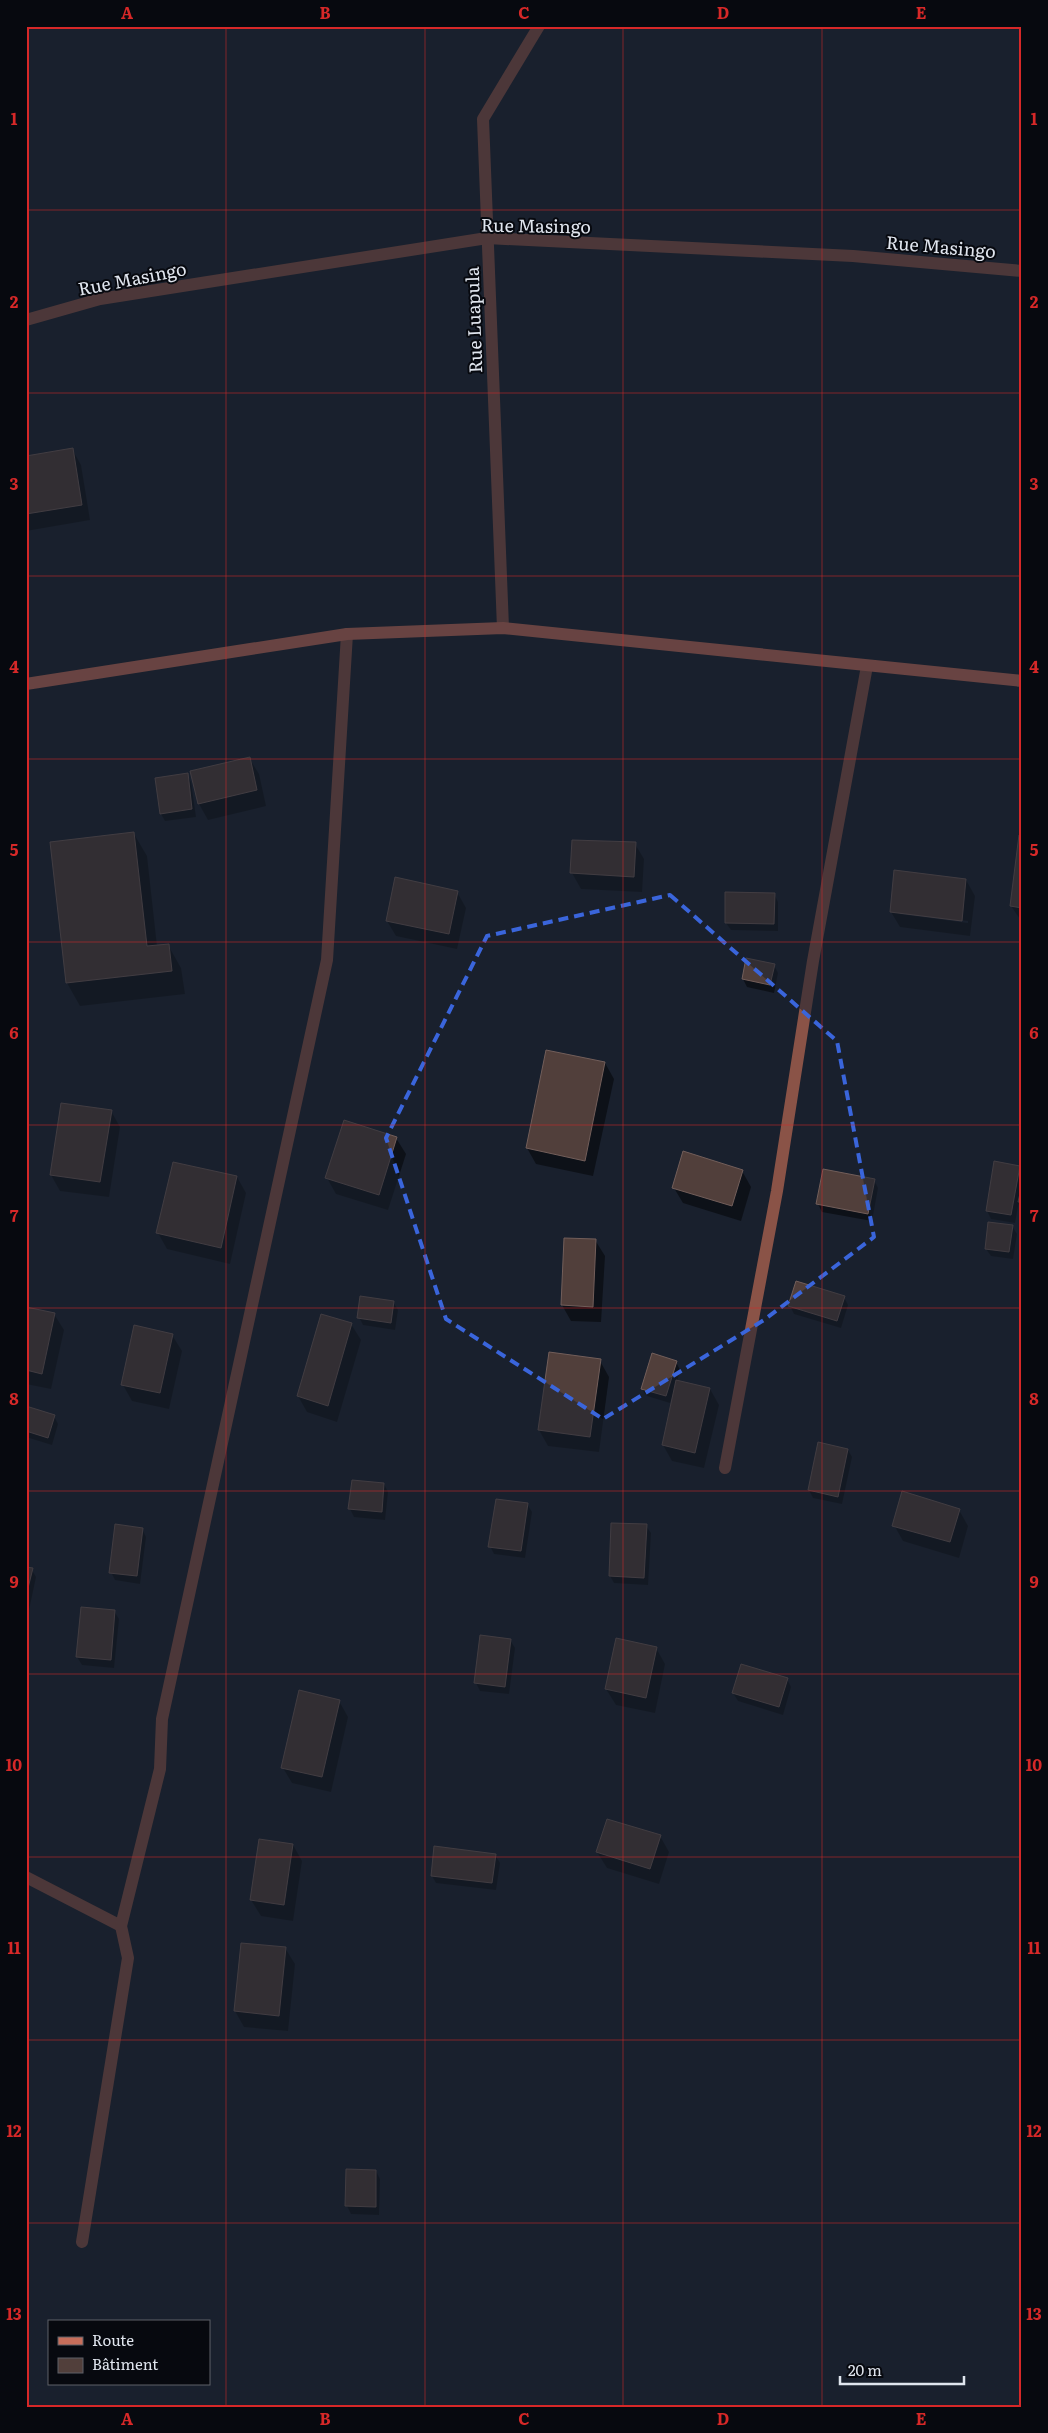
<svg xmlns="http://www.w3.org/2000/svg" width="1048" height="2433" font-family="Literata,serif">
<style>
.shadow{fill:#0007;fill-rule:evenodd}
.building{fill:#513f3b;stroke:#725e5a}
.lines{fill:none;stroke-linecap:round;stroke-linejoin:round}
.street{stroke:#8a5347;stroke-width:12}
.secondary{stroke:#c76e5b;stroke-width:12}
.marked{fill:none;stroke:#3a65db;stroke-width:4;stroke-dasharray:10 6;stroke-linejoin:round}
.grid{fill:none;stroke:#d62828;stroke-width:1;stroke-opacity:0.55}
.labels{text-anchor:middle;dominant-baseline:central;stroke-width:4;stroke-linejoin:round;paint-order:stroke}
.street-label{font-size:18px;fill:#e0e5ee;stroke:#07090f}
.neatline{fill:none;stroke:#d62828;stroke-width:2}
.grid-label{font-size:16px;text-anchor:middle;font-weight:bold;fill:#d62828}
</style>
<rect width="100%" height="100%" fill="#19202d"/>
<g class="shadow">
<path d="M72 449 81 465 90 520 26 531V458Z"/>
<path d="M249 758 259 774 266 806 208 820 199 804 191 772Z"/>
<path d="M187 775 191 782 196 817 165 821 161 814Z"/>
<path d="M134 834 147 856 157 946 168 945 181 968 185 994 80 1006 67 983 52 843Z"/>
<path d="M1022 837V922L1011 906Z"/>
<path d="M635 844 644 859 642 892 581 889 572 873Z"/>
<path d="M966 880 975 896 970 936 900 927 891 912ZM900 912 968 921V923L900 914Z"/>
<path d="M457 892 466 908 457 949 396 936 387 921Z"/>
<path d="M774 894 778 902V931L731 930 726 923Z"/>
<path d="M774 965 778 973 774 993 747 987 743 979Z"/>
<path d="M547 1051 605 1063 614 1079 593 1176 536 1164 527 1148Z"/>
<path d="M111 1111 120 1127 109 1197 60 1191 51 1175Z"/>
<path d="M396 1138 406 1154 388 1210 336 1194 327 1178Z"/>
<path d="M995 1163 1019 1167 1022 1172V1206L1019 1201 1015 1223 991 1219 987 1211Z"/>
<path d="M742 1171 751 1187 741 1221 683 1203 674 1188Z"/>
<path d="M237 1177 246 1193 230 1264 167 1249 158 1233Z"/>
<path d="M874 1180 878 1188 872 1221 822 1212 818 1204Z"/>
<path d="M1012 1226 1017 1234 1013 1259 991 1256 986 1249Z"/>
<path d="M565 1239 595 1240 605 1256 601 1322 571 1321 562 1305Z"/>
<path d="M844 1297 848 1305 841 1328 794 1314 790 1306Z"/>
<path d="M393 1302 398 1310 395 1330 363 1325 359 1317Z"/>
<path d="M26 1308 54 1314 64 1330 51 1389 26 1384Z"/>
<path d="M322 1315 351 1324 361 1340 337 1422 307 1412 298 1396Z"/>
<path d="M172 1335 182 1351 169 1409 132 1401 123 1385Z"/>
<path d="M600 1361 609 1377 599 1452 548 1446 539 1430Z"/>
<path d="M676 1362 680 1370 677 1382 710 1389 719 1405 704 1468 672 1461 663 1445 674 1398 672 1397 670 1403 647 1396 642 1389Z"/>
<path d="M26 1407 54 1416 58 1424 52 1445 26 1437Z"/>
<path d="M848 1450 852 1457 842 1504 813 1498 809 1490Z"/>
<path d="M384 1484 388 1492 385 1520 354 1517 350 1509Z"/>
<path d="M527 1504 532 1512 525 1558 494 1554 490 1546Z"/>
<path d="M959 1510 968 1526 959 1558 903 1541 894 1525Z"/>
<path d="M646 1526 651 1533 648 1585 614 1583 610 1576Z"/>
<path d="M142 1529 146 1537 140 1584 115 1580 111 1572Z"/>
<path d="M26 1568 32 1570 36 1577 29 1610 26 1609Z"/>
<path d="M82 1608 114 1611 119 1619 114 1668 82 1665 77 1657Z"/>
<path d="M510 1640 515 1648 509 1694 480 1691 476 1683Z"/>
<path d="M656 1648 665 1664 655 1713 616 1705 606 1689Z"/>
<path d="M787 1679 791 1687 783 1715 738 1701 733 1693Z"/>
<path d="M339 1701 348 1717 331 1792 292 1783 283 1768Z"/>
<path d="M660 1836 669 1852 659 1884 607 1868 597 1852Z"/>
<path d="M293 1845 302 1861 293 1921 261 1916 251 1900Z"/>
<path d="M495 1855 500 1863 496 1890 436 1883 432 1876Z"/>
<path d="M285 1948 295 1964 288 2031 244 2027 235 2011Z"/>
<path d="M348 2170 376 2171 380 2179 379 2215 351 2214 347 2206Z"/>
</g>
<g class="building">
<path d="M73 448 82 505 26 514V456Z"/>
<path d="M250 757 257 790 198 804 190 771Z"/>
<path d="M188 773 192 809 160 814 155 778Z"/>
<path d="M134 832 147 946 169 944 172 971 66 983 50 842Z"/>
<path d="M1019 835H1022V908L1010 906Z"/>
<path d="M572 840 636 842 634 877 570 873Z"/>
<path d="M894 870 966 879 962 921 890 912Z"/>
<path d="M395 877 458 891 449 934 386 921Z"/>
<path d="M725 892 775 893 774 924 725 923Z"/>
<path d="M746 958 775 964 770 985 742 979Z"/>
<path d="M546 1050 605 1062 585 1161 526 1148Z"/>
<path d="M61 1103 112 1110 100 1182 50 1175Z"/>
<path d="M344 1120 397 1137 379 1195 325 1178Z"/>
<path d="M683 1151 743 1170 732 1206 672 1188Z"/>
<path d="M994 1161 1020 1166 1011 1215 986 1211Z"/>
<path d="M173 1162 237 1176 221 1248 156 1233Z"/>
<path d="M823 1169 875 1179 868 1214 816 1204Z"/>
<path d="M1022 1185V1202H1018Z"/>
<path d="M988 1222 1013 1225 1009 1252 985 1249Z"/>
<path d="M564 1238 596 1239 593 1307 561 1305Z"/>
<path d="M796 1281 845 1296 837 1321 788 1306Z"/>
<path d="M360 1296 394 1301 391 1323 357 1318Z"/>
<path d="M26 1307 55 1313 42 1374 26 1370Z"/>
<path d="M321 1314 352 1323 328 1406 297 1396Z"/>
<path d="M134 1325 173 1334 160 1393 121 1385Z"/>
<path d="M549 1352 601 1359 590 1437 538 1430Z"/>
<path d="M652 1353 677 1361 666 1396 641 1389Z"/>
<path d="M676 1380 710 1388 695 1453 662 1445Z"/>
<path d="M26 1406 55 1415 48 1438 26 1431Z"/>
<path d="M818 1442 848 1449 838 1497 808 1490Z"/>
<path d="M352 1480 384 1483 382 1512 348 1509Z"/>
<path d="M902 1491 960 1509 950 1542 892 1526Z"/>
<path d="M496 1499 528 1503 521 1551 488 1547Z"/>
<path d="M611 1523 647 1524 644 1578 609 1576Z"/>
<path d="M115 1524 143 1528 137 1576 109 1573Z"/>
<path d="M26 1567 33 1568 26 1596Z"/>
<path d="M81 1607 115 1610 111 1660 76 1657Z"/>
<path d="M480 1635 511 1639 505 1687 474 1683Z"/>
<path d="M616 1638 657 1647 646 1698 605 1689Z"/>
<path d="M741 1664 788 1678 779 1707 732 1693Z"/>
<path d="M299 1690 340 1700 322 1777 281 1768Z"/>
<path d="M607 1819 661 1835 650 1869 596 1852Z"/>
<path d="M259 1839 293 1844 284 1905 250 1900Z"/>
<path d="M434 1846 496 1854 492 1883 431 1876Z"/>
<path d="M241 1943 286 1947 279 2016 234 2011Z"/>
<path d="M346 2169 376 2170V2207L345 2206Z"/>
</g>
<g class="lines">
<g class="street">
<path d="M26 320 100 299 487 238 853 256 1022 271"/>
<path d="M503 628 483 119 539 26"/>
<path d="M725 1468 777 1191 813 961 867 666"/>
<path d="M26 1877 121 1926"/>
<path d="M82 2242 128 1958 121 1926 160 1769 162 1719 327 960 347 634"/>
</g>
<path class="secondary" d="M26 684 347 634 503 628 1022 681"/>
</g>
<path d="M0 0H1048V2433H0ZM670 895 837 1041 874 1237 764 1320 603 1419 446 1319 386 1138 487 936Z" fill="#19202d" fill-opacity=".55" fill-rule="evenodd"/>
<path class="marked" d="M670 895 837 1041 874 1237 764 1320 603 1419 446 1319 386 1138 487 936Z"/>
<path class="grid" d="M226 26V2407M425 26V2407M623 26V2407M822 26V2407M26 210H1022M26 393H1022M26 576H1022M26 759H1022M26 942H1022M26 1125H1022M26 1308H1022M26 1491H1022M26 1674H1022M26 1857H1022M26 2040H1022M26 2223H1022"/>
<g class="labels">
<g class="street-label">
<text transform="translate(536 225) rotate(1)">Rue Masingo</text>
<text transform="translate(941 246) rotate(5)">Rue Masingo</text>
<text transform="translate(132 278) rotate(-11)">Rue Masingo</text>
<text transform="translate(473 320) rotate(-92)">Rue Luapula</text>
</g>
</g>
<rect width="1048" height="2433" fill="none" stroke="#07090f" stroke-width="55"/>
<rect x="48" y="2320" width="162" height="65" fill="#07090f" stroke="#5e6168"/>
<rect x="58" y="2337" width="25" height="8" fill="#c76e5b" stroke="#5e6168"/>
<text x="92" y="2346" font-size="15" fill="#e0e5ee">Route</text>
<rect x="58" y="2358" width="25" height="15" fill="#513f3b" stroke="#5e6168"/>
<text x="92" y="2370" font-size="15" fill="#e0e5ee">Bâtiment</text>
<path d="M840 2376v8h124v-8" fill="none" stroke="#e0e5ee" stroke-width="2.5"/>
<text x="848" y="2376" font-size="15" fill="#e0e5ee" stroke="#07090f" stroke-width="4" paint-order="stroke">20 m</text>
<rect x="28" y="28" width="992" height="2378" class="neatline"/>
<g class="grid-label">
<text x="127" y="19">A</text>
<text x="325" y="19">B</text>
<text x="524" y="19">C</text>
<text x="723" y="19">D</text>
<text x="921" y="19">E</text>
<text x="14" y="125">1</text>
<text x="1034" y="125">1</text>
<text x="14" y="308">2</text>
<text x="1034" y="308">2</text>
<text x="14" y="490">3</text>
<text x="1034" y="490">3</text>
<text x="14" y="673">4</text>
<text x="1034" y="673">4</text>
<text x="14" y="856">5</text>
<text x="1034" y="856">5</text>
<text x="14" y="1039">6</text>
<text x="1034" y="1039">6</text>
<text x="14" y="1222">7</text>
<text x="1034" y="1222">7</text>
<text x="14" y="1405">8</text>
<text x="1034" y="1405">8</text>
<text x="14" y="1588">9</text>
<text x="1034" y="1588">9</text>
<text x="14" y="1771">10</text>
<text x="1034" y="1771">10</text>
<text x="14" y="1954">11</text>
<text x="1034" y="1954">11</text>
<text x="14" y="2137">12</text>
<text x="1034" y="2137">12</text>
<text x="14" y="2320">13</text>
<text x="1034" y="2320">13</text>
<text x="127" y="2425">A</text>
<text x="325" y="2425">B</text>
<text x="524" y="2425">C</text>
<text x="723" y="2425">D</text>
<text x="921" y="2425">E</text>
</g>
</svg>
